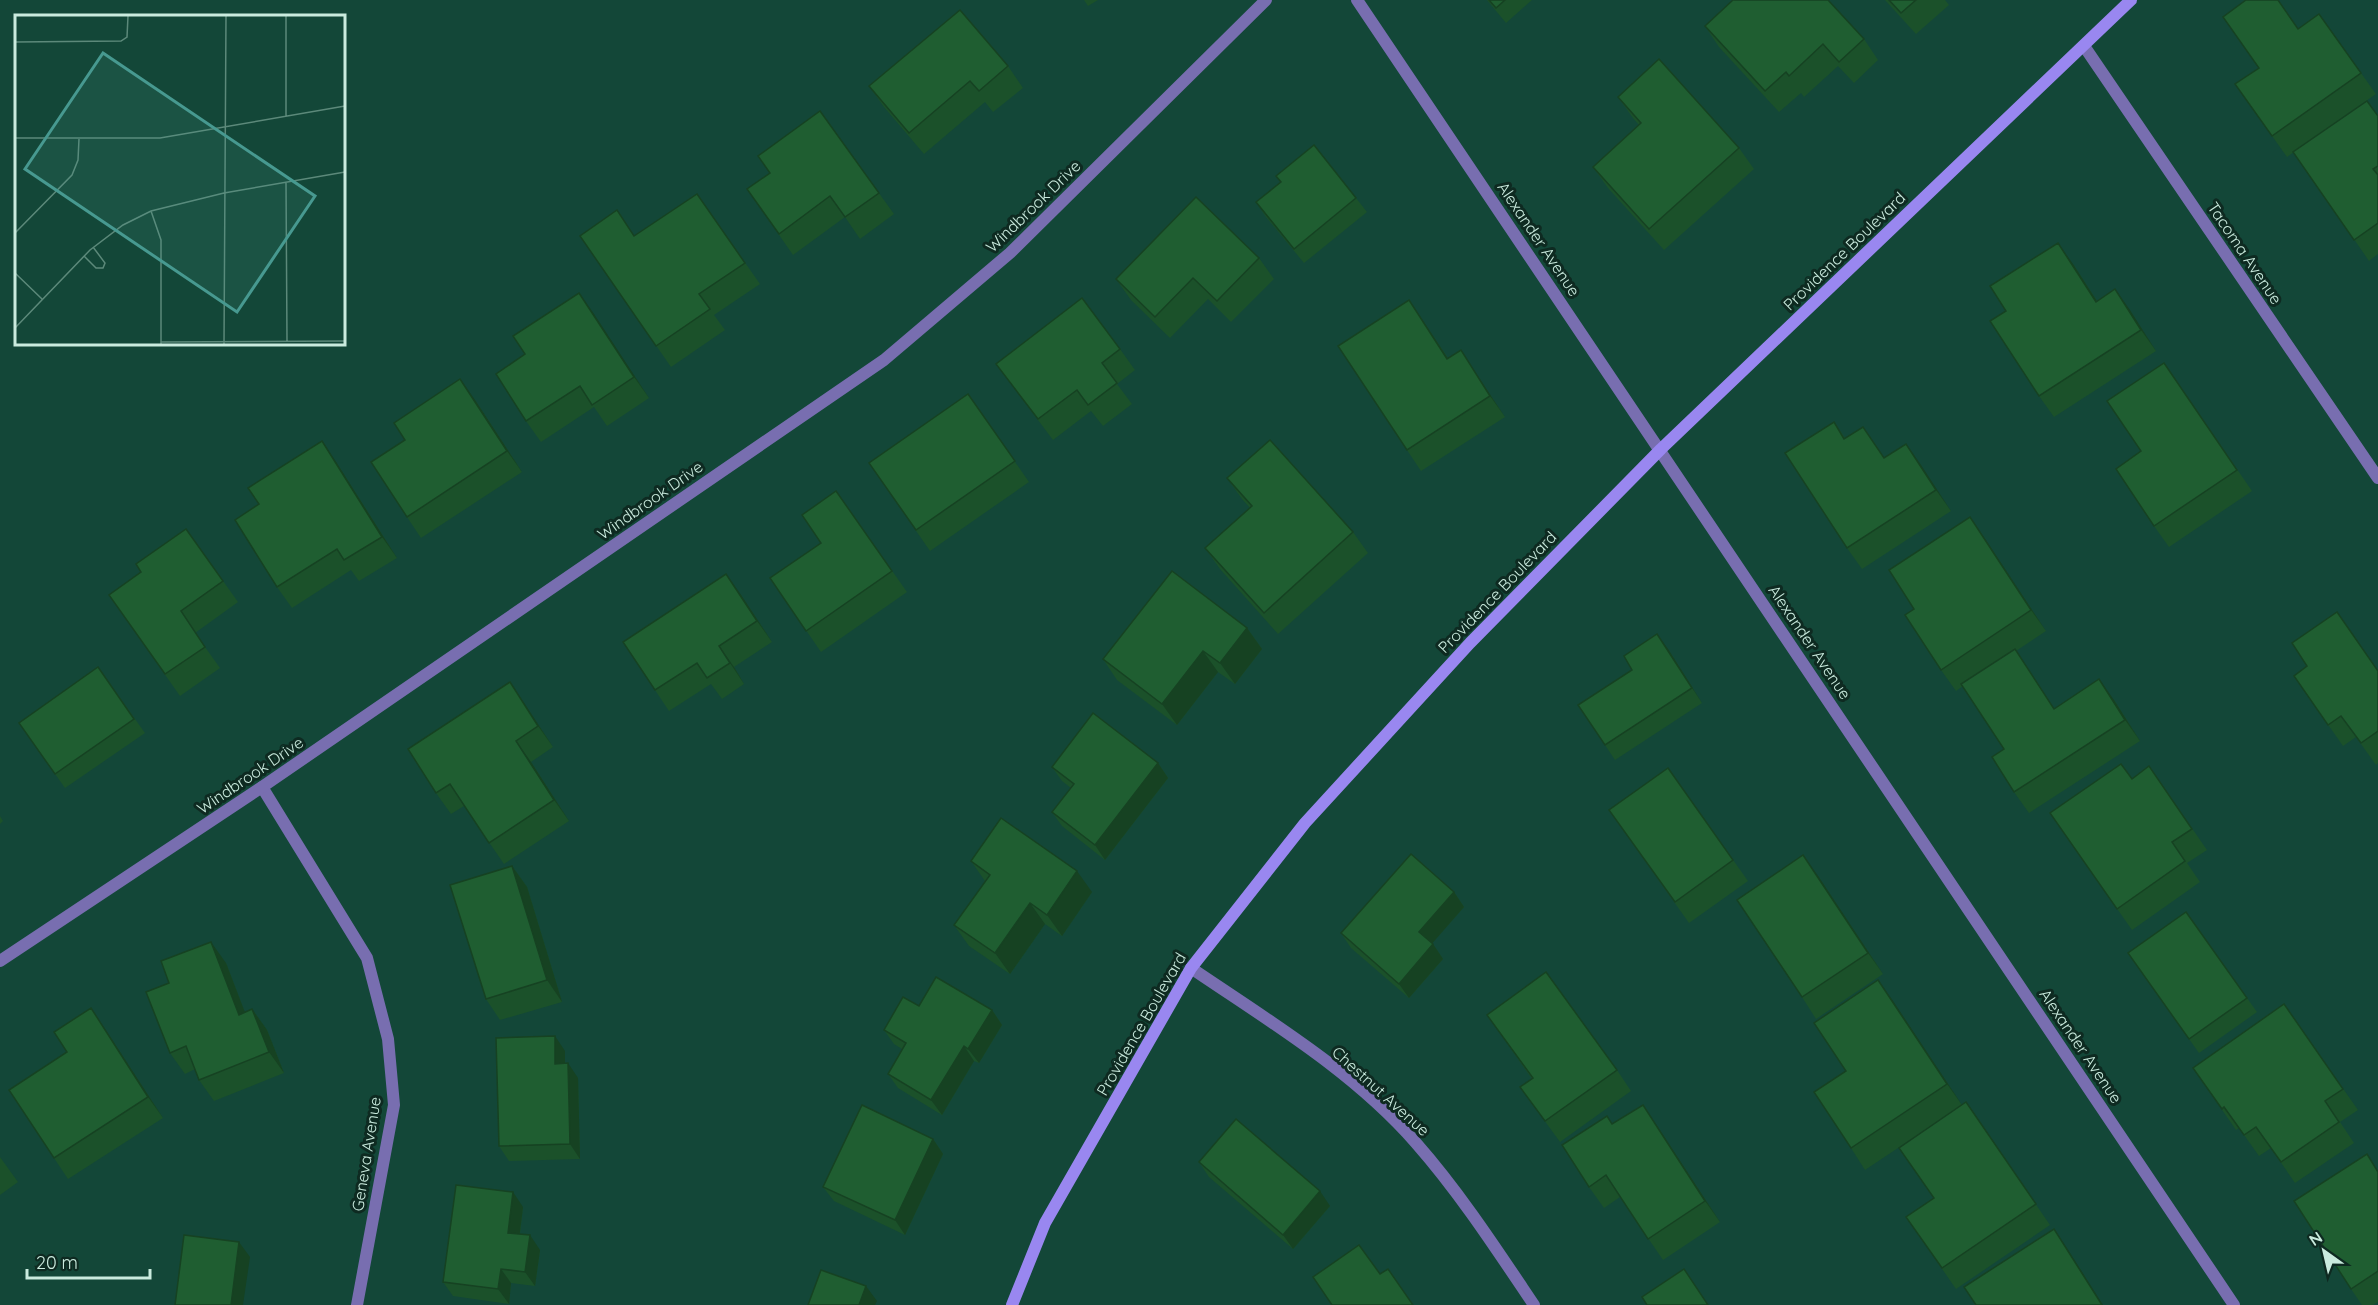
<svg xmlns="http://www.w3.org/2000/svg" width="2378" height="1305" font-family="Quicksand,sans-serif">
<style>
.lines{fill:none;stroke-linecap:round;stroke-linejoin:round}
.minor{stroke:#786eb0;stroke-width:12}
.secondary{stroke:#9987f0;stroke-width:12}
.wall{fill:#1b512a}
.shaded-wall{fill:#164222}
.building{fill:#1f5e31;stroke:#164222;stroke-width:1.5}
.labels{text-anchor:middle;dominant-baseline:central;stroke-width:6;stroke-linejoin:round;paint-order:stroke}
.street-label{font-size:16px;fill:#caebde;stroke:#0e2a21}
.inset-road{fill:none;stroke:#5c897a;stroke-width:1.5}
.view{fill:#479990;fill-opacity:0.15;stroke:#479990;stroke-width:3}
.inset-edge{fill:none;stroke:#caebde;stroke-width:3}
</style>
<rect width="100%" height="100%" fill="#134738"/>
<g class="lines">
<g class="minor">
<path d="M1357 0 2234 1305"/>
<path d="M2084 46 2378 478"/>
<path d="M262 787 367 958 388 1039 394 1105 357 1305"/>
<path d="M0 961 262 787 884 360 1010 253 1266 0"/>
<path d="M1191 968C1269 1021 1353 1071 1416 1143 1460 1193 1497 1250 1534 1305"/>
</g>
<path class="secondary" d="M1012 1305 1045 1223 1191 968 1305 823 1470 643 1661 449 2131 0"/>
</g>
<g class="wall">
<path d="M1084 0H1098L1088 6Z"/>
<path d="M1487 0H1532L1506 23Z"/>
<path d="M1885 0H1945L1949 5 1916 34Z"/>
<path d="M2319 14 2376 94 2316 136 2378 116V254L2369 261 2294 152 2287 157 2235 84 2259 68 2298 29Z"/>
<path d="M1705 26 1864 39 1878 60 1854 83 1838 66 1804 97 1801 93 1779 112 1719 47Z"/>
<path d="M1008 66 1023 88 993 112 985 102 924 154 884 107 869 86Z"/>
<path d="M1618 97 1739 148 1754 169 1664 250 1608 188 1593 167 1639 125 1633 118Z"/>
<path d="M820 111 894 214 860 239 845 217 793 255 747 189 770 173Z"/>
<path d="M697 194 760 284 714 315 725 330 671 367 580 236H635Z"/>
<path d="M1356 198 1367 212 1304 263 1266 217 1256 202Z"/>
<path d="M1259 258 1274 279 1231 322 1208 299 1170 338 1131 300 1116 279Z"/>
<path d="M2073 264 2097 301 2115 289 2156 351 2054 417 2039 396 2006 311Z"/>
<path d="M579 293 649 398 607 426 594 407 541 442 526 421 525 354Z"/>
<path d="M1423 321 1448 358 1475 372 1505 417 1421 471 1407 450Z"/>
<path d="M1120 349 1135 370 1117 384 1132 404 1103 426 1091 411 1053 440 996 364Z"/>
<path d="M2164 363 2252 491 2169 547 2154 526 2141 451Z"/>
<path d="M968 394 1029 482 930 551 869 463Z"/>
<path d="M475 400 522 472 421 538 407 517Z"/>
<path d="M1834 422 1845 438 1884 458 1906 444 1951 511 1862 569 1847 548Z"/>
<path d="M336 462 397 558 359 581 351 570 292 608 277 587Z"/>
<path d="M1227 478 1353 532 1368 553 1278 634 1220 569 1205 548 1250 508 1242 499Z"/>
<path d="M836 491 907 592 821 652 770 578 821 543Z"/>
<path d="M186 529 238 602 195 633 220 668 180 696 109 595 141 572Z"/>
<path d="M1985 539 2046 631 2016 651 2054 709 2114 700 2140 741 2029 813 2014 792 2004 749 1963 686 1956 691 1941 670Z"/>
<path d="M741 595 772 642 734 667 744 684 722 699 711 684 669 711 655 690Z"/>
<path d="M1247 628 1262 649 1235 684 1218 672 1177 725 1117 680 1103 659Z"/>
<path d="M1668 649 1702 703 1615 760 1605 745Z"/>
<path d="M98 667 145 733 65 788 19 723Z"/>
<path d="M2378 671V763L2376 765 2356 737 2343 746 2294 676Z"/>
<path d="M524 703 553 747 531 762 569 821 504 864 464 806 451 814 436 793Z"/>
<path d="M1158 763 1168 778 1105 860 1062 826 1052 812 1071 788 1062 781 1052 767Z"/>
<path d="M2149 766 2207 850 2187 863 2200 882 2132 930 2050 813 2132 779Z"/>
<path d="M1668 768 1748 881 1689 923 1609 810Z"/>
<path d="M0 816 3 821 0 824Z"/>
<path d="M971 861 1092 892 1062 936 1045 924 1010 974 969 946 954 925 985 881Z"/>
<path d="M512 866 527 887 562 1002 500 1020 486 999Z"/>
<path d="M1818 876 1883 974 1816 1019 1802 997Z"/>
<path d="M1454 892 1464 907 1432 943 1443 959 1409 998 1351 948 1341 933Z"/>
<path d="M2186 912 2257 1012 2199 1053 2128 953Z"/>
<path d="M226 963 245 1013 252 1009 267 1030 284 1073 214 1101 199 1080 195 1069 185 1074 170 1053Z"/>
<path d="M1878 980 1962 1105 1966 1102 2050 1225 1956 1289 1906 1217 1934 1198 1937 1122 1865 1170 1851 1148 1846 1071Z"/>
<path d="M2284 1004 2358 1110 2340 1122 2354 1143 2295 1183 2271 1148 2259 1156 2239 1128 2236 1130 2193 1068Z"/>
<path d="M919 1006 992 1010 1002 1025 979 1063 974 1061 942 1115 898 1088 888 1074 902 1049 894 1044 884 1030Z"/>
<path d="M1487 1015 1617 1070 1631 1091 1560 1142 1520 1087 1532 1079Z"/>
<path d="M105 1029 163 1118 68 1179 54 1158Z"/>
<path d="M565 1051V1063L578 1078 580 1159 509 1161 499 1146Z"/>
<path d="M1612 1124 1657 1126 1720 1222 1663 1260 1620 1197 1604 1208 1589 1187Z"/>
<path d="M933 1139 943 1154 905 1235 834 1201 823 1187Z"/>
<path d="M0 1157 18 1182 0 1195Z"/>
<path d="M1199 1162 1330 1206 1293 1249 1209 1177Z"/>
<path d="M2378 1170V1302L2373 1305H2362L2351 1289Z"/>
<path d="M523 1207 520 1234 540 1250 535 1286 511 1283 509 1304 453 1296 443 1282Z"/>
</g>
<g class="shaded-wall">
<path d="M2058 243 2073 264 2111 323 2096 302Z"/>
<path d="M2115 289 2130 310 2156 351 2141 330Z"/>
<path d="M579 293 594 314 649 398 634 377Z"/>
<path d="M1409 300 1423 321 1462 380 1447 359Z"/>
<path d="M1461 350 1475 372 1505 417 1490 396Z"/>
<path d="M460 379 475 400 522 472 507 451Z"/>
<path d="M322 441 336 462 397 558 382 537Z"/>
<path d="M1906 444 1921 465 1951 511 1936 490Z"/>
<path d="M1970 517 1985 539 2046 631 2031 610Z"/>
<path d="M726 574 741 595 772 642 757 621Z"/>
<path d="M1247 628 1262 649 1235 684 1220 663Z"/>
<path d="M1657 634 1668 649 1702 703 1692 688Z"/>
<path d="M719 646 734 667 744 684 730 663Z"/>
<path d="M1203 651 1218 672 1177 725 1162 704Z"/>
<path d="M2099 679 2114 700 2140 741 2125 720Z"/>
<path d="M510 682 524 703 553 747 538 726Z"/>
<path d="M516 741 531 762 569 821 554 800Z"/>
<path d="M1158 763 1168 778 1105 860 1095 845Z"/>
<path d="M1803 855 1818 876 1883 974 1868 953Z"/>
<path d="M512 866 527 887 562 1002 547 980Z"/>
<path d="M1077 871 1092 892 1062 936 1047 915Z"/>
<path d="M1454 892 1464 907 1429 947 1419 932Z"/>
<path d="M1030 903 1045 924 1010 974 995 953Z"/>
<path d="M211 942 226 963 254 1036 239 1015Z"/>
<path d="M1433 944 1443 959 1409 998 1399 984Z"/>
<path d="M1878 980 1893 1001 1962 1105 1947 1084Z"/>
<path d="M91 1008 105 1029 163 1118 148 1097Z"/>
<path d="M252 1009 267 1030 284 1073 269 1052Z"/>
<path d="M992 1010 1002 1025 979 1063 968 1049Z"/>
<path d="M555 1036 565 1051V1078L555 1064Z"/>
<path d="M964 1046 974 1061 942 1115 931 1100Z"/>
<path d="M568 1063 578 1078 580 1159 570 1144Z"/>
<path d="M1643 1105 1657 1126 1720 1222 1705 1201Z"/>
<path d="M933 1139 943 1154 905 1235 895 1220Z"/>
<path d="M1320 1191 1330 1206 1293 1249 1283 1235Z"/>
<path d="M513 1192 523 1207 518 1247 508 1233Z"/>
<path d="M2054 1229 2068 1250 2103 1305H2102Z"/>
<path d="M530 1235 540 1250 535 1286 525 1272Z"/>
<path d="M239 1242 250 1257 243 1305H231Z"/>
<path d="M501 1269 511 1283 509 1304 498 1289Z"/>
<path d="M866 1286 877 1301 875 1305H859Z"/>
</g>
<g class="building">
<path d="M1489 0H1505L1496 8Z"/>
<path d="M1733 0H1828L1864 39 1839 62 1823 44 1789 76 1786 72 1765 91 1705 26Z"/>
<path d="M1889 0H1916L1901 13Z"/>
<path d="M2246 0H2278L2298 29 2319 14 2361 73 2272 136 2235 84 2259 68 2223 17Z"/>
<path d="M960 10 1008 66 979 91 970 81 909 133 869 86Z"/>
<path d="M1659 59 1739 148 1649 229 1593 167 1641 123 1618 97Z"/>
<path d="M2367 101 2378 116V166L2373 169 2378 175V223L2354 240 2293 152Z"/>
<path d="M820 111 879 193 845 217 830 196 779 234 747 189 770 173 758 156Z"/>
<path d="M1314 145 1356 198 1294 249 1256 202 1281 182 1276 176Z"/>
<path d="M697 194 745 263 699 294 710 309 656 346 580 236 617 210 634 236Z"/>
<path d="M1196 197 1259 258 1217 301 1193 278 1155 317 1116 279Z"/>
<path d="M2058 243 2096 302 2115 289 2141 330 2039 396 1990 321 2006 311 1990 286Z"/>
<path d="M579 293 634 377 592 405 580 386 526 421 496 374 525 354 513 336Z"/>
<path d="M1082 298 1120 349 1102 363 1117 383 1088 405 1077 390 1038 419 996 364Z"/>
<path d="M1409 300 1447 359 1461 350 1490 396 1407 450 1338 346Z"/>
<path d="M2164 363 2237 470 2154 526 2116 469 2141 451 2107 401Z"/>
<path d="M460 379 507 451 407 517 371 462 405 440 394 423Z"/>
<path d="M968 394 1015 461 916 530 869 463Z"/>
<path d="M1834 422 1844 439 1863 427 1884 458 1906 444 1936 490 1847 548 1785 453Z"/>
<path d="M1270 440 1353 532 1264 613 1205 548 1252 506 1227 478Z"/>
<path d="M322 441 382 537 344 560 337 549 277 587 235 520 259 504 248 488Z"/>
<path d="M836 491 892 571 806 631 770 578 821 543 802 515Z"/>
<path d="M1970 517 2031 610 1941 670 1905 615 1914 609 1889 570Z"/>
<path d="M186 529 223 581 181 611 205 647 165 674 109 595 141 572 136 564Z"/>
<path d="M1172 571 1247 628 1220 663 1203 651 1162 704 1103 659Z"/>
<path d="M726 574 757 621 719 646 730 663 707 678 697 663 655 690 623 642Z"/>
<path d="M2337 612 2378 671V731L2361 743 2341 716 2328 725 2294 676 2307 666 2292 643Z"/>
<path d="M1657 634 1692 688 1605 745 1578 705 1632 670 1624 656Z"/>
<path d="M2015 649 2054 709 2099 679 2125 720 2014 792 1992 757 2004 749 1961 684Z"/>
<path d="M98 667 134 719 55 774 19 723Z"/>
<path d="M510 682 538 726 516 741 554 800 489 843 450 784 436 793 408 749Z"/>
<path d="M1093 713 1158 763 1095 845 1052 812 1074 784 1052 767Z"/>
<path d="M2121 764 2132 779 2149 766 2192 829 2172 842 2185 861 2117 909 2050 813Z"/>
<path d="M1668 768 1733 860 1675 902 1609 810Z"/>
<path d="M1001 818 1077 871 1047 915 1030 903 995 953 954 925 990 875 971 861Z"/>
<path d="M1411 854 1454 892 1419 932 1433 944 1399 984 1341 933Z"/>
<path d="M1803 855 1868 953 1802 997 1737 900Z"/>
<path d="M512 866 547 980 486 999 450 885Z"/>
<path d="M2186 912 2247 998 2189 1039 2128 953Z"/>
<path d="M211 942 239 1015 252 1009 269 1052 199 1080 186 1046 170 1053 146 992 169 983 161 961Z"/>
<path d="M1546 972 1617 1070 1545 1121 1520 1087 1533 1078 1487 1015Z"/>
<path d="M936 977 992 1010 968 1049 964 1046 931 1100 888 1074 906 1043 884 1030 903 997 919 1006Z"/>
<path d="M1878 980 1947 1084 1851 1148 1814 1092 1846 1071 1814 1023Z"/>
<path d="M2284 1004 2343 1089 2325 1101 2339 1122 2281 1162 2256 1127 2244 1135 2224 1107 2222 1109 2193 1068Z"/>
<path d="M91 1008 148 1097 54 1158 9 1090 67 1052 54 1032Z"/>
<path d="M555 1036V1064L568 1063 570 1144 499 1146 496 1038Z"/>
<path d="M1966 1102 2036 1204 1942 1268 1906 1217 1934 1198 1899 1148Z"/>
<path d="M862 1105 933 1139 895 1220 823 1187Z"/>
<path d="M1643 1105 1705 1201 1648 1239 1606 1175 1589 1187 1562 1145 1607 1116 1612 1124Z"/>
<path d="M1236 1119 1320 1191 1283 1235 1199 1162Z"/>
<path d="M2367 1154 2378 1172V1271L2351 1289 2294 1201Z"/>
<path d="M456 1185 513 1192 508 1233 530 1235 525 1272 501 1269 498 1289 443 1282Z"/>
<path d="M2054 1229 2102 1305H1976L1964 1287Z"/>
<path d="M184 1235 239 1242 231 1305H175Z"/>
<path d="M1359 1245 1380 1274 1388 1269 1413 1305H1332L1313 1277Z"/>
<path d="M1684 1269 1708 1305H1647L1642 1297Z"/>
<path d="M821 1270 866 1286 859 1305H808Z"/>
</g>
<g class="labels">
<g class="street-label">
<text transform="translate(1033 206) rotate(-44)">Windbrook Drive</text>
<text transform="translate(1539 239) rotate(56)">Alexander Avenue</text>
<text transform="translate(1844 251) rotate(-44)">Providence Boulevard</text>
<text transform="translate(2245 253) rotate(56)">Tacoma Avenue</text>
<text transform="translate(650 500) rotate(-35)">Windbrook Drive</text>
<text transform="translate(1497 592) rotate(-46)">Providence Boulevard</text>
<text transform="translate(1810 642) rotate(56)">Alexander Avenue</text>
<text transform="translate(250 775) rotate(-34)">Windbrook Drive</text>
<text transform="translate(1141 1024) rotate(-60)">Providence Boulevard</text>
<text transform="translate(2081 1046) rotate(56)">Alexander Avenue</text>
<text transform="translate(1381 1091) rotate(42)">Chestnut Avenue</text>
<text transform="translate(366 1154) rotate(-81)">Geneva Avenue</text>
</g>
</g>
<g transform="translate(15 15)">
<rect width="330" height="330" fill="#134738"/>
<path class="inset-road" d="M271 1V101M0 27 106 26 112 22 113 1M0 123H145L330 91M271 167 272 326M136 196 146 225V329M0 218 57 160 63 145 64 124M69 241 81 253H88L90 248 78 232M0 258 27 284M0 313 75 235 108 210 136 196 209 178 330 157M146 327 330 326M209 329 211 1"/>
<path class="view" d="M88 38 300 181 222 297 10 154Z"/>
<rect width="330" height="330" class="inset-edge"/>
</g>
<g transform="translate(2324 1251) rotate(326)" stroke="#0e2a21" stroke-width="4.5" paint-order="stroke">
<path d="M0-4.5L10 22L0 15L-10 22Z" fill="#caebde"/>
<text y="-9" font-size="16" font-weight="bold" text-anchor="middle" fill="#caebde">N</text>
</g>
<path d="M27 1269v9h123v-9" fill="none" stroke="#caebde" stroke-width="3"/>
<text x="36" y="1269" font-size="18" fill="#caebde" stroke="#0e2a21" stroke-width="4.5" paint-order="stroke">20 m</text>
</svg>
